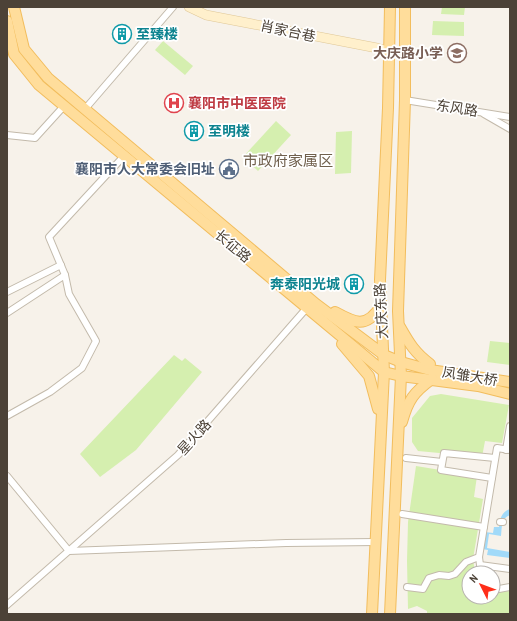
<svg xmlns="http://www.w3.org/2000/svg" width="517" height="621" font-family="'Archivo Narrow','Noto Sans SC',sans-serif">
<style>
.green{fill:#d5efaf}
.water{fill:#a1daf9}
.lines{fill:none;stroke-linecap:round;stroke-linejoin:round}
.street-casing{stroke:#c3baab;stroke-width:8}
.secondary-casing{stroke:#dfc797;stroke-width:10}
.primary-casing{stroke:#f2bd5d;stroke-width:12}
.street{stroke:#fff;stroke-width:6}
.secondary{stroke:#fff0cc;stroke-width:9}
.primary{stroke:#ffdd9b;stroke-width:10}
.labels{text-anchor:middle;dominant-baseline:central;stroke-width:3.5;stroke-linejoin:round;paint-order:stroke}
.street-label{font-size:14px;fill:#4c4237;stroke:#fff}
.culture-label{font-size:14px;font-weight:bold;fill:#0d838f;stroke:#fff;text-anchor:start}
.education-label{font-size:14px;font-weight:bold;fill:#785e54;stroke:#fff;text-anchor:end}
.health-label{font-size:14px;font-weight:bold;fill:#be3a42;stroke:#fff;text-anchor:start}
.service-label{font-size:14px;font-weight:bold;fill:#4e5e75;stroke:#fff;text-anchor:end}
.neighbourhood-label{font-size:15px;fill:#70604d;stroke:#fff}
</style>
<rect width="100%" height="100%" fill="#f7f2ea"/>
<g class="green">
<path d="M442 7H465L464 15 441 14Z"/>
<path d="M433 21 464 22V36L432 35Z"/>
<path d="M163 41 193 66 185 75 155 50Z"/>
<path d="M276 121 291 135 258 171 243 157Z"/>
<path d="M352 131 351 173 335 174 336 132Z"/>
<path d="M490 341 510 343V365L487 362Z"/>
<path d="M174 355 182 361 185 358 202 372 136 450 100 477 80 454Z"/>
<path d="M441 394 509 405 502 443 485 441 482 457 418 451 412 442V418L430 396Z"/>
<path d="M416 466 477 476 474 497 483 499 473 559 475 573H469V597H493V590L499 592 510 591V614H427V611L417 606 408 609 407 561 408 522Z"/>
</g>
<path class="water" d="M510 509V515C501 518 502 527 501 536L489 534 487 548 510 552V558L487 555 488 550 482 549 485 532 493 533 494 527H499C500 519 501 512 510 509Z"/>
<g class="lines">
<defs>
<g id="street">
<path d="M405 100 510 117"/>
<path d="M85 109 173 7"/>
<path d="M484 114 510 129"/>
<path d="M7 135 35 138 64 106"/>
<path d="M7 292 61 265"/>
<path d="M7 313 65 275 49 237 124 156"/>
<path d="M7 416 50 392 82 368 96 341 69 294 65 275"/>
<path d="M506 450 510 426"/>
<path d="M406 458 442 462"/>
<path d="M7 476 69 551 286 543 376 542"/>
<path d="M492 478 441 470 444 453 495 458"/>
<path d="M402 514 484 527"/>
<path d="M500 522H503"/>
<path d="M480 565 510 569"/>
<path d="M481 573 479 557 497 448 510 450"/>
<path d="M493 585 499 589 510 587"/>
<path d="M407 587 423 589 429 578 439 575 449 576 455 574 466 562 479 557"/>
<path d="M7 605 178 455 305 310"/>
</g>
<path id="secondary" d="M189 7 206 15 377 48 388 51"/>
<g id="primary">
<path d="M14 7 24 49 48 78 316 304 384 355 401 362 430 370 510 382"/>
<path d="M7 21 14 54 39 85 384 372 401 376 478 386 510 394"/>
<path d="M335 312C355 323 366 329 381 306"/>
<path d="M400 327C409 343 415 353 430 364"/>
<path d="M342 344 369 376 378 409"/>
<path d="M402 422C408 400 414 392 432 379"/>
<path d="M372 614 384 372 380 280 388 108 390 7"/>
<path d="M390 614 401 376 398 311 405 100V7"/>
</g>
</defs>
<use href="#street" class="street-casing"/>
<use href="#secondary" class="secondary-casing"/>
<use href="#primary" class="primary-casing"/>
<use href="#street" class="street"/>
<use href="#secondary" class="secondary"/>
<use href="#primary" class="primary"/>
</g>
<defs>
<symbol id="building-ring" viewBox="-11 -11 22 22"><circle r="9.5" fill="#fff" stroke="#0f9aa8" stroke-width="1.5"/><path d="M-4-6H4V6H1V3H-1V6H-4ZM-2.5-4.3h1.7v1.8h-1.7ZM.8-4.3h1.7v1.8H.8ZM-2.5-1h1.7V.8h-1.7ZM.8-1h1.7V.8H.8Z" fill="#0f9aa8"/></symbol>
<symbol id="school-ring" viewBox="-11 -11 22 22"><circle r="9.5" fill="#fff" stroke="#8d6e63" stroke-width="1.5"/><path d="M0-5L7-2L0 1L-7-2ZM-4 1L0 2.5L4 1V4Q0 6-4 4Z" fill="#8d6e63"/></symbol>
<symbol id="hospital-ring" viewBox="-11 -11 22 22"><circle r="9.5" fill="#fff" stroke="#e0444e" stroke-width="1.5"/><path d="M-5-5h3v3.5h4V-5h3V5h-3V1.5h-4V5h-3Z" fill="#e0444e"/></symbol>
<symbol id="civic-ring" viewBox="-11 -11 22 22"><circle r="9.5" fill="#fff" stroke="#5c6f8a" stroke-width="1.5"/><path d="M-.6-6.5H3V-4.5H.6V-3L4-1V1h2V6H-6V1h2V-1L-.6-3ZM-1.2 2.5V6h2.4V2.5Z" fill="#5c6f8a"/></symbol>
</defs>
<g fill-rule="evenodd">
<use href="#building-ring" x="111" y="23" width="22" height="22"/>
<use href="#school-ring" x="446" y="42" width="22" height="22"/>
<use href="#hospital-ring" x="163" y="92" width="22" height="22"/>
<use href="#building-ring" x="183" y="120" width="22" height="22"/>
<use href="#civic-ring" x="218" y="158" width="22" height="22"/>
<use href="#building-ring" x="343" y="273" width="22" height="22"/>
</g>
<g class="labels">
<g class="street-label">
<text transform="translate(288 31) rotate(12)">肖家台巷</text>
<text transform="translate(457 108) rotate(9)">东风路</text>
<text transform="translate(233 246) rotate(40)">长征路</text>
<text transform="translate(381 311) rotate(-93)">大庆东路</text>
<text transform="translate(470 376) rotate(9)">凤雏大桥</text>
<text transform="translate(194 437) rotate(-48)">星火路</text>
</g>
<g class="culture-label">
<text x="136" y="34">至臻楼</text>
<text x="208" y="131">至明楼</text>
<text x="340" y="284" text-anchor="end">奔泰阳光城</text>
</g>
<g class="education-label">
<text x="443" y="53">大庆路小学</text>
</g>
<g class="health-label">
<text x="188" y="103">襄阳市中医医院</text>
</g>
<g class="service-label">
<text x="215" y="169">襄阳市人大常委会旧址</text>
</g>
<g class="neighbourhood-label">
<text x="288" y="160">市政府家属区</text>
</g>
</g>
<rect width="517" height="621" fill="none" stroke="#4c4237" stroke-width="16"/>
<g transform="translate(481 585) rotate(312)"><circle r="19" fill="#ffffff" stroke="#b7b3af"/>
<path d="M0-3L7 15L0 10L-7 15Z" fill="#ff2e19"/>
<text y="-6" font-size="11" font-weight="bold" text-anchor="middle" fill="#4c4237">N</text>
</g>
</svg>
